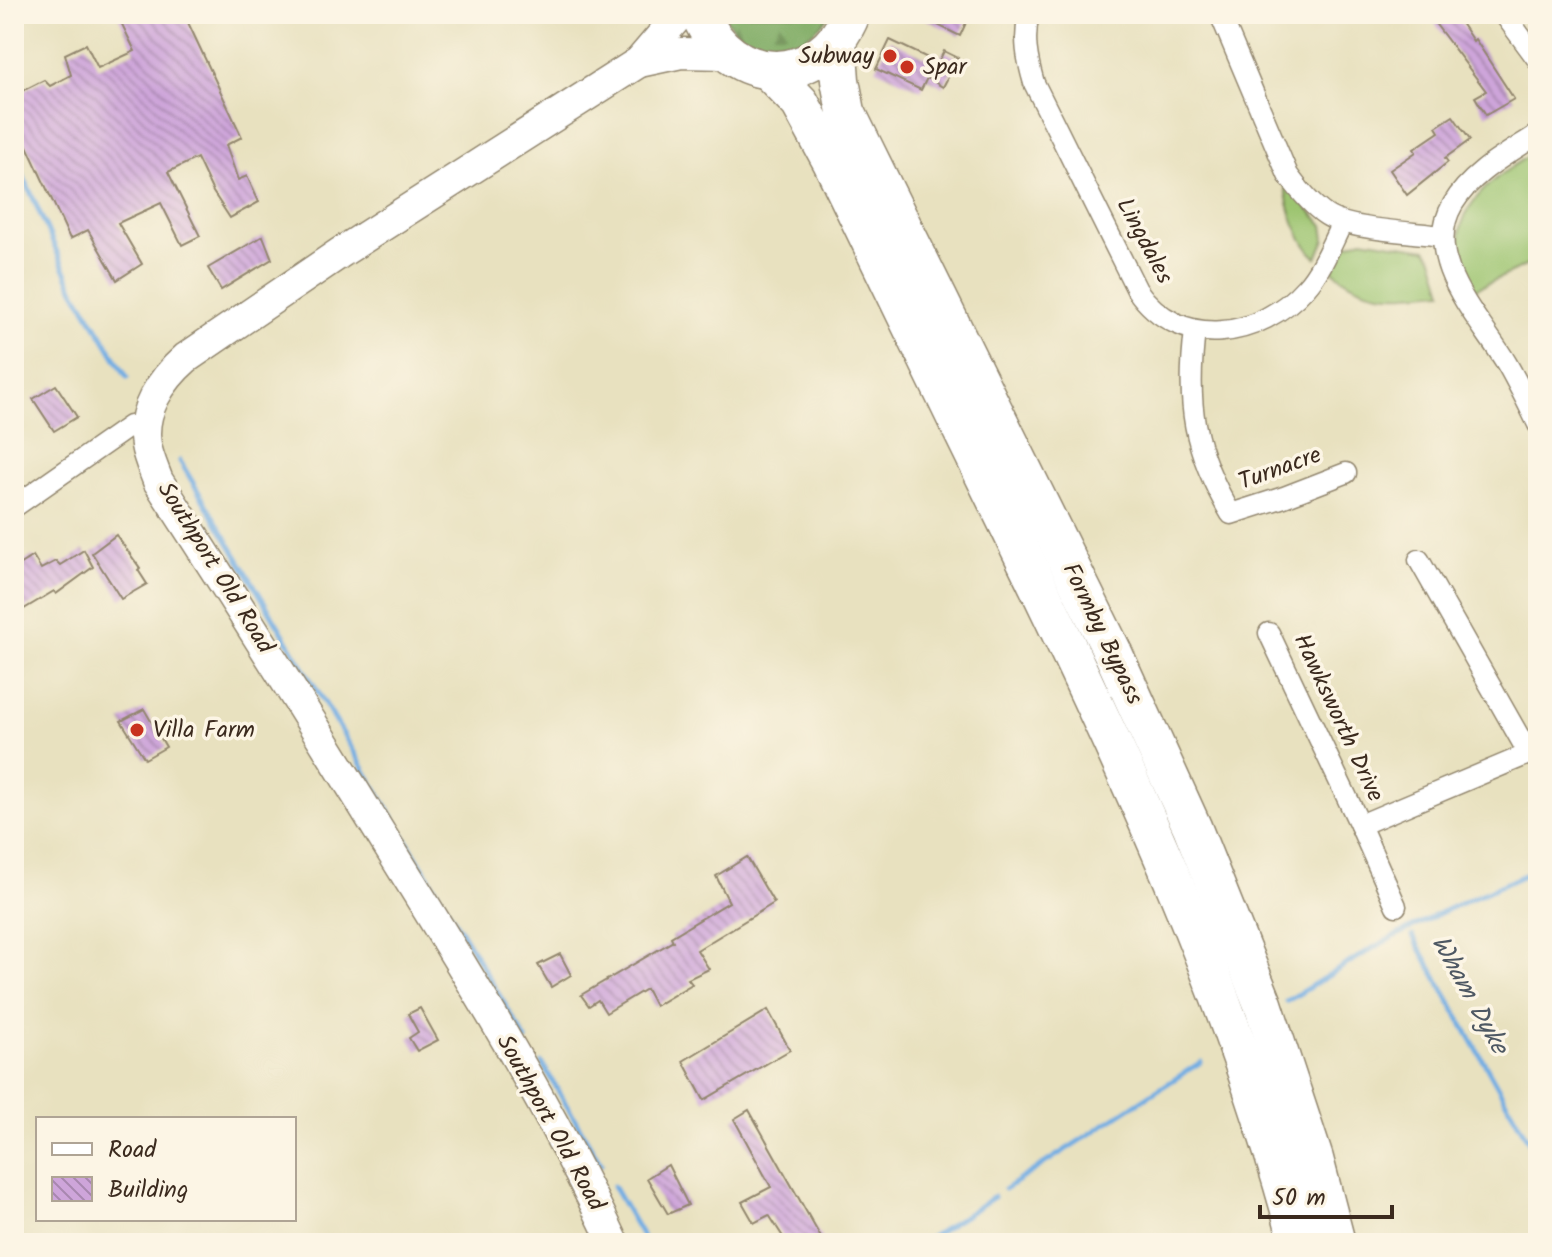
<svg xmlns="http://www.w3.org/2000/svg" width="1552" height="1257" font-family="Kalam,sans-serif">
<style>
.grass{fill:#9cc470;stroke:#6c7747;stroke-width:2}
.forest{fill:url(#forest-firs);stroke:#5c6a40;stroke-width:2}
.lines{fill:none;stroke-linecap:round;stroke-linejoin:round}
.stream{stroke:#72ade3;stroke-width:5}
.building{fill:url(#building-back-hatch)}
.street-casing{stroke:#92866e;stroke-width:23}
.secondary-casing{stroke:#92866e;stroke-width:33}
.highway-casing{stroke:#92866e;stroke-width:41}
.street{stroke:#fff;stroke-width:20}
.secondary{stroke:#fff;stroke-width:30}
.highway{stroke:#fff;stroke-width:38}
.poi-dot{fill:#c8321e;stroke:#fcf5e5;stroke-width:3}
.labels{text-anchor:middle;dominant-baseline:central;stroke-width:7;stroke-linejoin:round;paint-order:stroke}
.poi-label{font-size:24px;fill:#3b2a1e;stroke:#fcf5e5;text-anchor:start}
.street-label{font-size:24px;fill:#3b2a1e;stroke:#fcf5e5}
.water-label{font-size:26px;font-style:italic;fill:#4e5863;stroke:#fcf5e5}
</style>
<defs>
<pattern id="forest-firs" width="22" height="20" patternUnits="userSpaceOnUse" patternTransform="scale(2)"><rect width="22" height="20" fill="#7daa62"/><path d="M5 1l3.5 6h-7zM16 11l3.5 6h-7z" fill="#688b50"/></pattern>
<pattern id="building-back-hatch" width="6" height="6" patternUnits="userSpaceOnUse" patternTransform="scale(2)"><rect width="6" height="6" fill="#cea5da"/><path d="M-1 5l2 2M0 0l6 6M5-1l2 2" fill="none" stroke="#a887b0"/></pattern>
</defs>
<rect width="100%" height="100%" fill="#fcf5e5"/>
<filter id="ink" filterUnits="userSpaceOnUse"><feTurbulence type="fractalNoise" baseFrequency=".0125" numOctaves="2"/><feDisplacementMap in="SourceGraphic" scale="16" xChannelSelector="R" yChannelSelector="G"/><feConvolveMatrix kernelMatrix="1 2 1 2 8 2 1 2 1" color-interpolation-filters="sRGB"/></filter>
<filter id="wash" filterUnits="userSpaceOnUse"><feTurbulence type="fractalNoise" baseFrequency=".006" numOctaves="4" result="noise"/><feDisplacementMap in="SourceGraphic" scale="32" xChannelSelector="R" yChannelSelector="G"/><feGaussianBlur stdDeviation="1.8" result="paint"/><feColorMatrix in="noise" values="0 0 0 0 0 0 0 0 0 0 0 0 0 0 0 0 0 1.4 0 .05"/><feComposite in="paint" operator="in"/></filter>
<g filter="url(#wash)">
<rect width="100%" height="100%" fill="#e8e1bf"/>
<g class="grass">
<path d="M1538 150V260L1474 290C1434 221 1482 184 1538 150Z"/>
<path d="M1285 183 1323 225 1325 239 1317 258C1299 243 1286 206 1285 183Z"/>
<path d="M1362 239 1426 249 1433 258 1443 291C1398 295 1369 301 1332 270L1347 245Z"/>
</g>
<path class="forest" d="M723 14H830C801 54 750 62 723 14Z"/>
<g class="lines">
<g class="stream">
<path d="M14 155 73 288 127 377"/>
<path d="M180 461 526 1040"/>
<path d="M1413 936 1538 1158"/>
<path d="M1287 1001 1378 945 1448 909 1538 869"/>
<path d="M542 1063 601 1164"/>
<path d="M613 1186 646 1243"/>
<path d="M1005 1189 1201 1062"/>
<path d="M922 1243 994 1197"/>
</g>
</g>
<g id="blocks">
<g class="building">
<path d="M117 14H184L242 137 226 145 238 180 247 176 259 202 230 218 213 192 197 158 168 172 200 236 182 245 161 203 118 223 142 264 117 280 88 230 70 239 14 118V95L44 80 50 86 71 75 65 54 86 44 98 68 135 51Z"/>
<path d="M915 14H970L960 36Z"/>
<path d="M1428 14H1455L1473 41 1475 39 1514 99 1486 115 1475 97 1486 91Z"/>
<path d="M890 40 938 63 944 51 958 58 943 87 927 78 921 90 876 69Z"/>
<path d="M1453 116 1470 140 1445 158 1448 162 1407 195 1390 170 1416 152 1414 149 1439 132 1436 127Z"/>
<path d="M263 236 272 259 221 290 208 268Z"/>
<path d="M56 385 77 417 54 431 33 399Z"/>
<path d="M116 535 140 568 138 570 147 584 121 599 92 553Z"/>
<path d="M84 550 93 567 56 594 54 591 14 615V568L33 556 41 569 56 561 60 565Z"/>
<path d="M144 709 166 747 145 759 121 721Z"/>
<path d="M747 857 774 903 697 950 709 969 688 979 692 984 655 1006 646 989 606 1013 598 1000 589 1006 581 995 673 941 671 937 729 902 716 876Z"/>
<path d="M560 954 571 975 551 987 538 965Z"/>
<path d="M420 1008 438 1040 417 1051 409 1038 418 1032 408 1014Z"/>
<path d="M768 1010 790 1050 704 1100 683 1061Z"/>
<path d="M749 1110 824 1243H787L769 1215 754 1223 742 1202 771 1187 734 1119Z"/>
<path d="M668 1165 688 1205 668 1214 647 1178Z"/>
</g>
</g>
</g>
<g filter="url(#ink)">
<use href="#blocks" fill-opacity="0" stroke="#92866e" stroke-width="2"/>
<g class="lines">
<defs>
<g id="street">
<path d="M1029 14C1023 39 1027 59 1034 83L1137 290C1180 352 1260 339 1306 287 1322 269 1331 245 1342 223"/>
<path d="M1220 14 1288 175C1299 190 1311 205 1326 215 1348 230 1414 232 1442 236"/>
<path d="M1504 14 1538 60"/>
<path d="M1538 134C1508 154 1472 172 1453 204 1420 260 1480 318 1507 364 1518 383 1528 404 1538 424"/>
<path d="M1195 331C1186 404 1193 450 1231 514L1284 497 1346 473"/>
<path d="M14 507 130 426 145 425"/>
<path d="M1419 560 1529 754"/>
<path d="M1269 633 1360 825 1538 750"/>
<path d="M1360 825 1396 906"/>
</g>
<g id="secondary">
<path d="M639 62 681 53 727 54"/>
<path d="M614 1243C549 1105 468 974 387 844 312 722 236 601 158 481 154 470 148 457 146 445 140 411 161 380 186 358L340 253 639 62 680 14"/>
</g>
<g id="highway">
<path d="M700 14C730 88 821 89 851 14"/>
<path d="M837 40 840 80 846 112 1113 653 1192 827 1263 1004 1314 1159 1336 1243"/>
<path d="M768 70 800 103 832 162C896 294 960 427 1025 559 1133 781 1236 1004 1299 1243"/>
</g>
</defs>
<use href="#street" class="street-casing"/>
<use href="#secondary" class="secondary-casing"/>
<use href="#highway" class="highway-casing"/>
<use href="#street" class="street"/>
<use href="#secondary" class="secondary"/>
<use href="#highway" class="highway"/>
</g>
</g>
<g class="poi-dot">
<circle cx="890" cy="56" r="8"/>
<circle cx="907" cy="67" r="8"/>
<circle cx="137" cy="730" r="8"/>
</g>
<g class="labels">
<g class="poi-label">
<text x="874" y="56" text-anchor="end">Subway</text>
<text x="923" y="67">Spar</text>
<text x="153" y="730">Villa Farm</text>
</g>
<g class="street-label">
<text transform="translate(1144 241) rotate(62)">Lingdales</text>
<text transform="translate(1280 469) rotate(-20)">Turnacre</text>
<text transform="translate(215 568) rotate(58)">Southport Old Road</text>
<text transform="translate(1102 634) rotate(64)">Formby Bypass</text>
<text transform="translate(1338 718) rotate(65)">Hawksworth Drive</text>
<text transform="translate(550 1123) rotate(61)">Southport Old Road</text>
</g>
<g class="water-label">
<text transform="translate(1469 995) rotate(61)">Wham Dyke</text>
</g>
</g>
<rect width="1552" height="1257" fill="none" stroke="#fcf5e5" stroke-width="48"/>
<rect x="36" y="1117" width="260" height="104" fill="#fcf5e5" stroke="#afa495" stroke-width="2"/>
<rect x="52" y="1143" width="40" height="12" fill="#ffffff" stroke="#afa495" stroke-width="2"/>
<text x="108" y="1157" font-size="24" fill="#3b2a1e">Road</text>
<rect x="52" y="1177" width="40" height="24" fill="url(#building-back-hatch)" stroke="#afa495" stroke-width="2"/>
<text x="108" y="1197" font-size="24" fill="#3b2a1e">Building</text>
<path d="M1260 1205v12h132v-12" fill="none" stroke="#3b2a1e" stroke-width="4"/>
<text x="1272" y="1205" font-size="24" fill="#3b2a1e" stroke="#fcf5e5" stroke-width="6" paint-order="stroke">50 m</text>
</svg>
